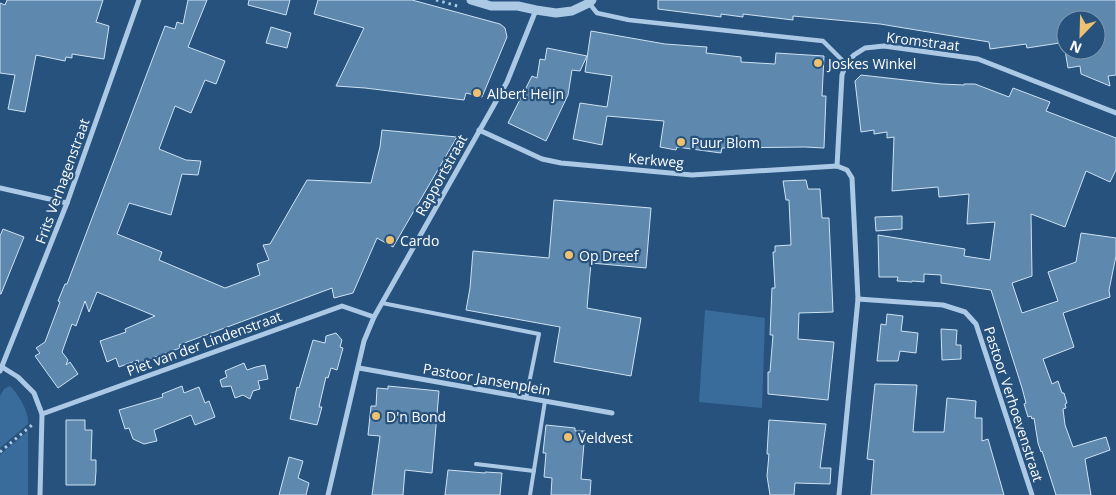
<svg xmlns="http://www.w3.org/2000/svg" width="1116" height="495" font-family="'Open Sans',sans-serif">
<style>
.green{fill:#396c9a}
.building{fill:#5e88ae;stroke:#cee2f4}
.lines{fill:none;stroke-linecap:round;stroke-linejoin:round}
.path{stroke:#abc9e5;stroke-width:3;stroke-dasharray:2.5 4;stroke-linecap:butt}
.service{stroke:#abc9e5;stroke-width:4}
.pedestrian{stroke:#abc9e5;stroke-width:4.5}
.minor{stroke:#abc9e5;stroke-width:5}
.tertiary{stroke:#abc9e5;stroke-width:9}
.poi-dot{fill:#eec170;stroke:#26527d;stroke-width:2}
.labels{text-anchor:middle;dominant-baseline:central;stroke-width:4.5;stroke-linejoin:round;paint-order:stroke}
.street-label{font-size:14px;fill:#fff;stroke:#26527d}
.poi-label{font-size:14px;fill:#fff;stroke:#26527d;text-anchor:start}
</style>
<rect width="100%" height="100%" fill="#26527d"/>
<g class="green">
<path d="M705 310 765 318 762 408 699 402Z"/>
<path d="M10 386C19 395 29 412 28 424L0 448V396L4 389Z"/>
<path d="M28 431V495H0V455Z"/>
</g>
<g class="building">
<path d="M7 0H103L96 22 109 26 104 59 72 54V58L66 57 65 61 36 55 25 112 8 109 15 75 0 73V3L5 5Z"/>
<path d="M188 0H207L188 47 225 61 216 84 205 80 191 113 175 106 159 149 186 160 201 161 198 175 182 174 171 215 129 203 117 234 162 252 159 260 225 288 260 275 257 264 269 260 263 245 270 244 307 180 371 183 380 147 382 130 457 137 393 247 377 238 353 293 334 298 332 288 179 345 180 348 158 356 139 363 138 360 119 367 116 358 107 362 100 341 126 332 125 329 155 316 97 292 89 312 85 301 76 326 72 324 62 352 68 360 66 365 70 362 78 374 58 388 35 356 40 353 36 348 45 342 60 302 58 301 65 284H67L165 26 175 29 177 22 183 24Z"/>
<path d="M249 0H290L286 15 248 5Z"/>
<path d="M318 0H412L500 24 505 28 507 37 482 97 466 93 464 100 365 88 336 86 364 28 314 14Z"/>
<path d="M658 0H1116V75L1108 76 1110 86 1081 74 1080 66 1068 68 1065 50H1096V20H1066V42L1027 48 1026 44 990 49 989 42 880 24 793 16V20L743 14V17L721 14V17L658 9Z"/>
<path d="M271 27 291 33 287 48 266 43Z"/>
<path d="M591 31 665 44 707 47 706 53 741 57V62L775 64 776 53 824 56 822 96H826L824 148 805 147 722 148 721 153 677 147 676 150 660 147 664 121 607 116 602 145 573 139 580 103 607 107 612 76 585 72Z"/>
<path d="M547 48 587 56 580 71 572 70 568 95 546 141 508 123 532 76 537 78 540 59 545 60Z"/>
<path d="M861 75 941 84 964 85V84H975L1009 97 1013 88 1050 102 1046 111 1116 138V170L1110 182 1086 171 1065 227 1031 214 1032 276 1012 283 1022 313 1058 301 1048 272 1076 262 1081 233 1116 238V256L1109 290 1110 297 1063 313 1074 347 1043 359 1052 384 1058 381 1062 393H1064L1067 403 1065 404 1066 408 1063 409 1065 425 1073 447 1106 437 1110 450 1085 459 1091 495H1056L1042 451 1041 452 1038 443 1034 418 1032 419 1031 416 1028 417 1024 404 1026 403 1022 388 991 290 941 283V275L924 274V282L912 281V282L897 281 898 277H879L878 235 965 249 964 256 990 260 995 222 967 224 969 194 939 197 938 187 892 191 894 137 887 138V132L874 134V130L861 132 855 81Z"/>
<path d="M806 180 808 189H820L822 218H829L833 312 799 313 798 339 834 342 828 400 768 394V372H770L773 335H770L772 288H775L773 252H775V246L791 245 789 200H786L783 181Z"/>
<path d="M554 200 651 208 646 268 591 263 587 308 641 318 631 376 554 362 560 327 466 310 470 288 473 251 549 258Z"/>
<path d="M902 216V229L876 231 875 217Z"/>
<path d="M3 229 24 237 1 294H0V236Z"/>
<path d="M887 314 903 316 901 331 918 333 916 353 900 351 898 361H877L881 324 886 325Z"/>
<path d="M941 329 957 330 956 345H961V359L942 360Z"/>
<path d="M336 333 342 340 340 347 343 348 337 370 331 368 328 378 326 377 319 407H322L317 425 290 419 297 387 299 388 313 340 325 343 326 336Z"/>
<path d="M244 363 247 370 256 367 265 365 268 379 258 381 260 389 253 391 250 399 243 395 235 398 231 386 222 387 220 380 227 377 225 371Z"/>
<path d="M875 384 917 385 913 432H944L947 398 976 401 975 418H982V441L988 439 1004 495H871L874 460 867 459Z"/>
<path d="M182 386 184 393 199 387 205 403 209 401 215 417 195 425 191 415 154 430 157 441 144 444 133 439 129 428 125 429 119 410 163 397 162 394Z"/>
<path d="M388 386 439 391 432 473 405 470 403 495H372L380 436 368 435 371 406H376L377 388 388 389Z"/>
<path d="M66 420H85V430H92L91 460H96V471L95 485H66Z"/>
<path d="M769 420 826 424 820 468H831L830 484 795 483 794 495H770L767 476 769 454H767Z"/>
<path d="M546 425 575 428V431H585L581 479 591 480 590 495H551L552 478 544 477 546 453H543Z"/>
<path d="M289 457 303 461 298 478 309 483 306 495H279Z"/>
<path d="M448 470 485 473V472L502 473 500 495H445Z"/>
</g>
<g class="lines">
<g class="path">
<path d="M436 0 461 7"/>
<path d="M0 452 32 425"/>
</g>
<g class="service">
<path d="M382 303 539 334 526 398"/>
<path d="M476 464 534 471"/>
<path d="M530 495 545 401"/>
</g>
<path class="pedestrian" d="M589 3 597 13 629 20 823 41 846 64"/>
<g class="minor">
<path d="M479 130 542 159 561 163 692 175 837 166 847 170 852 178 858 299 839 495"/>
<path d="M837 166 842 75 846 64 854 55 865 48 884 46 978 59 1116 113"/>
<path d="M0 188 67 203"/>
<path d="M858 299 943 305 965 312 976 324 1032 495"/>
<path d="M2 367 18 377 34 393 42 414 40 495"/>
<path d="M359 368 612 413"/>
<path d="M0 371 67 203 139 0"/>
<path d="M42 414 342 306 374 317"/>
<path d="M328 495 364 341 374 317 507 82 536 10"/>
</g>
<path class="tertiary" d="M471 0 491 6H518L536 10 556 13 572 11 589 3 592 0"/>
</g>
<g class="poi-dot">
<circle cx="818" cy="63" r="5"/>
<circle cx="477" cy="93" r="5"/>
<circle cx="681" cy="142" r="5"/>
<circle cx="390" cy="240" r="5"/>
<circle cx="569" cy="255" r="5"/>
<circle cx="376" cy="416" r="5"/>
<circle cx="568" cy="437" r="5"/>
</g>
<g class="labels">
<g class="street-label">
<text transform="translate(923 41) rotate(7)">Kromstraat</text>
<text transform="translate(656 160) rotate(5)">Kerkweg</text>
<text transform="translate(441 175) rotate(-61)">Rapportstraat</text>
<text transform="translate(62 181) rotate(-70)">Frits Verhagenstraat</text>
<text transform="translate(204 343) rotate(-20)">Piet van der Lindenstraat</text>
<text transform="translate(487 379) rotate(10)">Pastoor Jansenplein</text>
<text transform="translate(1014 404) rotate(72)">Pastoor Verhoevenstraat</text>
</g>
<g class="poi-label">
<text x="828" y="63">Joskes Winkel</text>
<text x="487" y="93">Albert Heijn</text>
<text x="691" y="142">Puur Blom</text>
<text x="400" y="240">Cardo</text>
<text x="579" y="255">Op Dreef</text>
<text x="386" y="416">D'n Bond</text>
<text x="578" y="437">Veldvest</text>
</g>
</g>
<g transform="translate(1081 35) rotate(203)"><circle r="24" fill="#26527d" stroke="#7d97b1"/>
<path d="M0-4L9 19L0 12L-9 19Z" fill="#eec170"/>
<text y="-8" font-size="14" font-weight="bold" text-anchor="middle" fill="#ffffff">N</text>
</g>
</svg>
